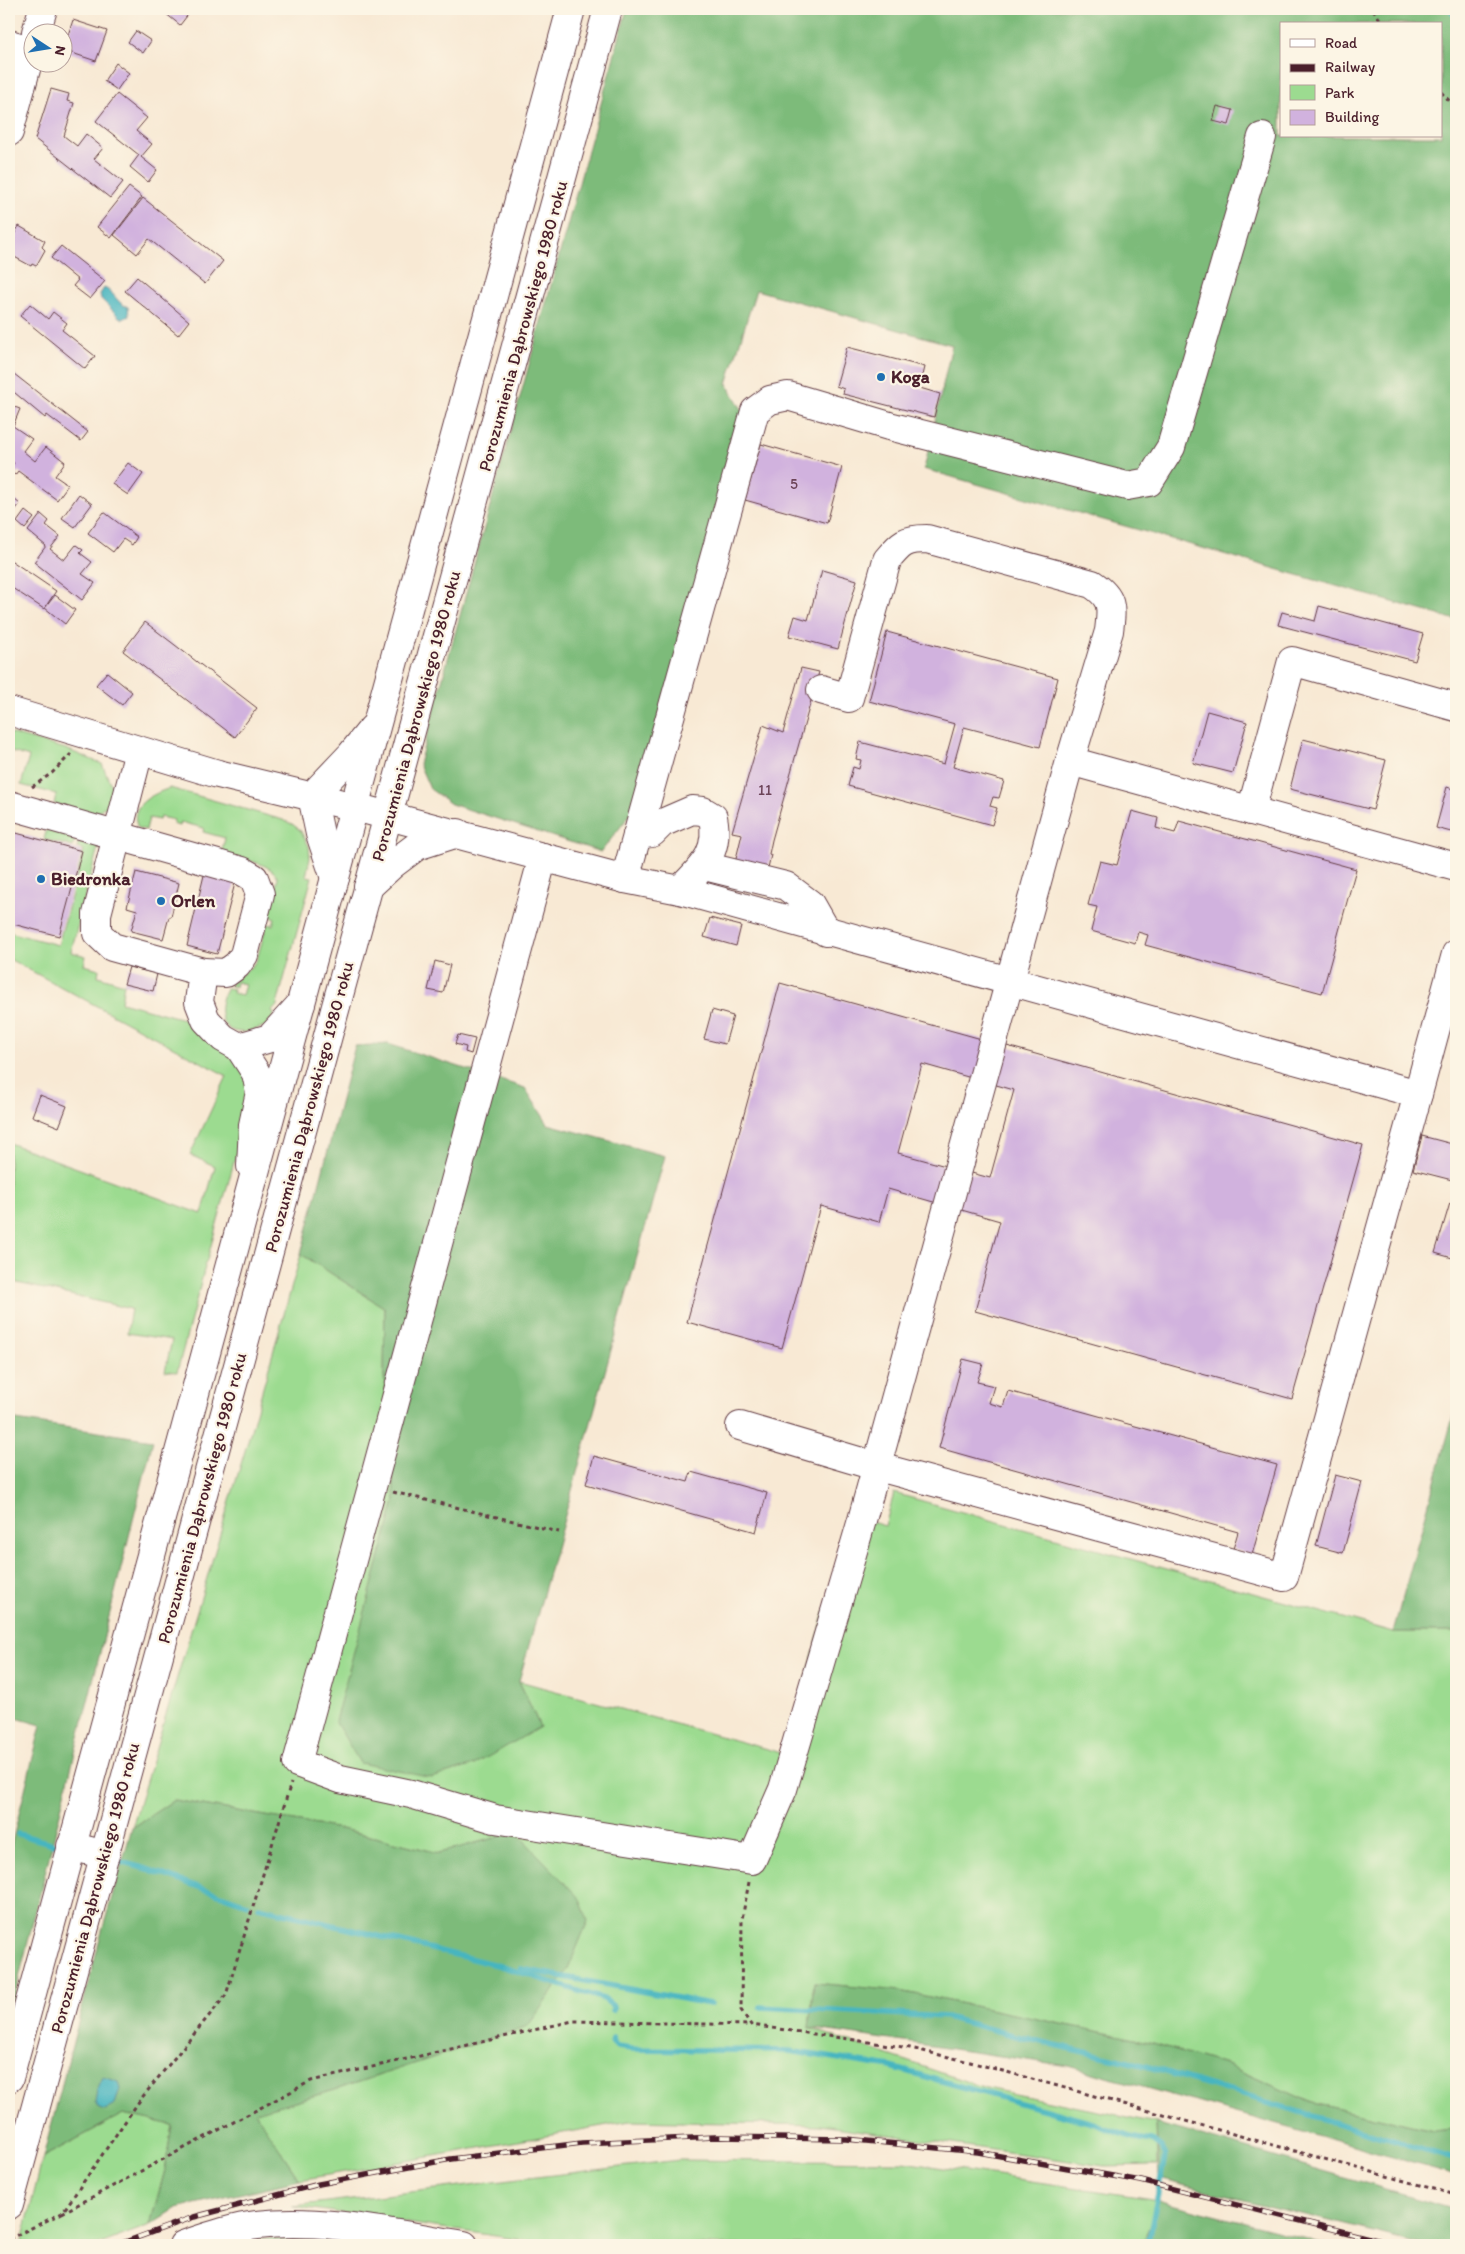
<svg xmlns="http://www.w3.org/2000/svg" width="1465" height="2254" font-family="Itim,sans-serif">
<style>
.green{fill:#9cdb90;stroke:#737d5e}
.forest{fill:#7dbb7a;stroke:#646d52;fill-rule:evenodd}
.water{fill:#46b5c0;stroke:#486a76}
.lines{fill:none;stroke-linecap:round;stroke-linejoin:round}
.stream{stroke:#46b5c0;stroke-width:5.5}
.building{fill:#d1b2de;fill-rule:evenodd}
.minor-casing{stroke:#643d44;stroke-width:30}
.major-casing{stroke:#643d44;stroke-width:30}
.path{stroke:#643d44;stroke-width:3;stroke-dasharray:4 4;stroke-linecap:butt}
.minor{stroke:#fff;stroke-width:28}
.major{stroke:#fff;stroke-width:28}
.rail-casing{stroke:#4a1f2b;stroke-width:5.5}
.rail{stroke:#fcf5e5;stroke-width:4;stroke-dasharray:11;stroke-linecap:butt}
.poi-dot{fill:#1f6fb2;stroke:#fcf5e5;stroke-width:2}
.labels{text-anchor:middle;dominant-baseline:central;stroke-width:4.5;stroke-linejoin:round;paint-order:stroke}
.number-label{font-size:15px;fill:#6c4458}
.street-label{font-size:18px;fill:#4a1f2b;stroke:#fcf5e5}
.poi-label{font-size:18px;font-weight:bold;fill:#4a1f2b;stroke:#fcf5e5;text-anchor:start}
</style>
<rect width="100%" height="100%" fill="#fcf5e5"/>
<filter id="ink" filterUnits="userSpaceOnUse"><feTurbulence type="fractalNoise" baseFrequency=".02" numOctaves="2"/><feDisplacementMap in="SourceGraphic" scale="10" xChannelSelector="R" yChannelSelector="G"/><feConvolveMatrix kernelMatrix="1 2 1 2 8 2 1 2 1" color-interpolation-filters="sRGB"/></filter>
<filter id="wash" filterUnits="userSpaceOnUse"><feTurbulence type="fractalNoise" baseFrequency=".0096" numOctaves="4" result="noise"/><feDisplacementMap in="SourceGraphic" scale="20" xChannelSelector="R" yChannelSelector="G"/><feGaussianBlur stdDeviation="1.12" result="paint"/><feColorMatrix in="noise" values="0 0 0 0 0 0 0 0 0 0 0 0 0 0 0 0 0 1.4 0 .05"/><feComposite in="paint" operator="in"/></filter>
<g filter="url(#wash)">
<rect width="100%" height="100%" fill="#f8e9d4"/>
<g class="green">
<path d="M9 733 66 749 102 764 112 787 108 809 104 807 95 814 54 804 56 794 21 785 29 757 9 751Z"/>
<path d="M170 788 283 820 292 824 300 830 309 846 310 858 306 876 312 877 276 1008 272 1010 274 1015 266 1026C258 1028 247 1033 239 1032 216 1030 218 1002 227 988L234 989 233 993 242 995 245 984 236 982 235 987 229 985 253 965 257 959 267 924 273 925 275 918 269 916 278 877C268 861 238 859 221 855L225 838 203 832 204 828 180 822 179 826 173 824 174 820 160 817 159 820 149 818 146 830 138 828C127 805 153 794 170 788Z"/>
<path d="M48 825 77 833 73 847 44 839Z"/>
<path d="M81 834 99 843 71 952 86 956 84 965 99 969 98 976 124 984 121 1002 184 1019 234 1058 249 1080 242 1133 207 1260 204 1265 205 1267 177 1372 165 1371 172 1340 127 1333 131 1309 9 1281V1143L202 1214 215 1166 190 1155 227 1076 9 959V932L58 945 84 850 77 848Z"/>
<path d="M301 1254 385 1308 384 1375 395 1501 336 1721 540 1727 519 1681 785 1754 851 1516 885 1526 894 1493 1393 1632H1456V2129L1433 2131 1309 2102 1229 2066 1149 2042 900 1991 814 1983 809 2028 986 2088 1156 2123 1157 2165 1104 2166 821 2125 630 2121 300 2180 254 2112 335 2090 486 2040 516 1832 439 1853 346 1830 174 1800 132 1828 247 1444Z"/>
<path d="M123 2114 172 2125 165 2170 150 2225 98 2245H21L43 2157Z"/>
<path d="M679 2160 903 2162 1159 2200 1142 2245H556L293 2206Z"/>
</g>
<g class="forest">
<path d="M627 9H1456V620L924 469 952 345 756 290 727 384 747 418 647 793 601 852 451 804 430 789 419 764ZM1281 24H1441V136H1281Z"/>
<path d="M388 1044 525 1088 548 1124 665 1156 519 1681 540 1727 474 1765 432 1778 360 1763 335 1721 395 1501 384 1375 385 1308 301 1254 355 1046Z"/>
<path d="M1456 1406V1632H1393Z"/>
<path d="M9 1419 153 1440 9 2018V1854L41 1725 9 1716Z"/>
<path d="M174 1800 346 1830 439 1853 516 1832 580 1899 588 1921 567 1971 528 2026 335 2090 255 2112 300 2180 177 2208 150 2225 165 2170 172 2125 123 2114 43 2157 102 1931 132 1828Z"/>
<path d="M814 1983 900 1991 1150 2042 1229 2066 1309 2102 1433 2131 1456 2129V2175L1068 2066 809 2028Z"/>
<path d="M1156 2123 1456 2209V2245H1426L1159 2179Z"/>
<path d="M1159 2200 1175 2205 1331 2245H1142Z"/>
<path d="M323 2234 400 2245H222L240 2240Z"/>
</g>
<g class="water">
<path d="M104 288C115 292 116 303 128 307L129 316 123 319 119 317 101 299 100 294Z"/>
<path d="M103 2077 118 2082 120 2088 115 2105 105 2110 99 2108 95 2102 97 2090Z"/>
</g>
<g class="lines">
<g class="stream">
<path d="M1449 9 1456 17"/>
<path d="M18 1834 57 1845"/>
<path d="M121 1862 147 1869 247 1904"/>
<path d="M259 1907 497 1965 604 1999 613 2006V2010"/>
<path d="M521 1969 710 2004"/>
<path d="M760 2007 946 2017 1012 2035 1146 2066 1456 2159"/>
<path d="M613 2038 612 2042 617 2047 631 2049 789 2051 891 2067 1096 2124 1130 2137 1152 2141 1161 2148 1165 2156 1148 2245"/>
</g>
</g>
<g id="blocks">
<g class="building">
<path d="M160 9H186L190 12 180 25Z"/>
<path d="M73 20 107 31 96 61 63 50Z"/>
<path d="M136 31 151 41 143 53 128 42Z"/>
<path d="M116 63 129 73 117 90 104 81Z"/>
<path d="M51 89 69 94 67 101 74 103 64 136 77 146 86 134 103 148 94 159 123 182 110 198 35 139Z"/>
<path d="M117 94 147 118 136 131 152 144 141 157 157 170 148 182 130 167 139 155 96 121Z"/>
<path d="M1217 106 1233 110 1229 125 1213 121Z"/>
<path d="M129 187 142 197 111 238 97 227Z"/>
<path d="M143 198 223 261 205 284 149 239 137 254 114 235Z"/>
<path d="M19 226 45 241 42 247 45 250 36 266 32 264 31 266 9 254V243Z"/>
<path d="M61 246 105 281 90 299 73 286 78 280 51 258Z"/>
<path d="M137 277 189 321 178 335 125 291Z"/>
<path d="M30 304 48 319 53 312 67 323 62 330 95 356 85 369 20 316Z"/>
<path d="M847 347 925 367 920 388 940 394 934 417 843 394 844 389 836 386Z"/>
<path d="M9 370 88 432 81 441 47 415 45 418 9 388Z"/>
<path d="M9 405 20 409 13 426 32 439 23 451 35 461 46 447 65 462 55 476 68 485 57 500 18 471 15 475 9 470 14 463 9 459Z"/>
<path d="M761 444 842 467 827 523 745 500Z"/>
<path d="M128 463 143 474 128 495 112 484Z"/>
<path d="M79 494 92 504 75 527 62 518Z"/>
<path d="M9 495 20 504 10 516 9 515Z"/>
<path d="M25 511 34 518 25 529 17 522Z"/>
<path d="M104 512 137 537 132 545 123 539 113 552 88 533Z"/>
<path d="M41 514 49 521 46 525 60 536 50 549 64 560 76 545 83 550 80 553 92 562 82 574 95 583 82 600 34 562 46 546 28 531Z"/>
<path d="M9 559 56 591 44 609 9 586Z"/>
<path d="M822 570 857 580 838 649 789 636 795 616 808 620Z"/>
<path d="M55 595 75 610 65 624 45 608Z"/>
<path d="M1319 606 1423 634 1415 661 1278 625 1282 612 1315 621Z"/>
<path d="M145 622 257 708 235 737 123 651Z"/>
<path d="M887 632 1058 678 1040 747 964 727 953 767 1004 781 999 798 993 797 990 806 997 808 992 825 848 786 853 767 859 769 861 760 856 759 860 742 944 764 955 724 869 701Z"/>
<path d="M801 668 819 672 772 840 769 854 771 855 767 872 735 863 742 834 732 832 763 725 783 733Z"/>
<path d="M107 672 132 692 122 705 96 685Z"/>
<path d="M1207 711 1247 722 1233 773 1193 763Z"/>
<path d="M1303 739 1386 760 1373 810 1290 789Z"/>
<path d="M1447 787 1456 790V812L1451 832 1436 828Z"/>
<path d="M1132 811 1158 818 1156 828 1175 833 1179 821 1356 869 1322 993 1145 945 1148 935 1138 932 1135 943 1091 931 1097 907 1088 905 1100 861 1117 865Z"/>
<path d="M9 831 82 851 59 936 9 923Z"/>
<path d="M205 871 236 879 217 954 187 946Z"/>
<path d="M136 872 179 883 171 917H169L163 939 131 931 137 910 127 907Z"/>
<path d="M710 918 741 926 736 946 704 937Z"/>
<path d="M435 961 450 965 443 993 428 990Z"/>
<path d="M129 967 157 974 153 991 124 984Z"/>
<path d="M780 983 1363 1145 1292 1399 975 1311 1000 1221 888 1189 879 1222 821 1206 782 1348 687 1322ZM922 1064 1014 1090 990 1178 898 1153Z"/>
<path d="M712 1010 733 1016 725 1044 704 1039Z"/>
<path d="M458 1035 475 1039 471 1054 465 1052 466 1047 455 1044Z"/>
<path d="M40 1095 67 1106 59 1127 32 1116Z"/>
<path d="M1422 1136 1456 1145V1181L1413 1170Z"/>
<path d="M1450 1203 1456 1205V1259L1435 1253Z"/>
<path d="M963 1359 983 1364 977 1382 994 1386 989 1403 1003 1407 1008 1391 1277 1465 1252 1555 1233 1549 1238 1532 939 1448Z"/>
<path d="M594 1456 688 1482 691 1472 767 1493 756 1532 586 1484Z"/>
<path d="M1335 1475 1362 1482 1343 1553 1316 1546Z"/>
</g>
</g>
</g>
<g filter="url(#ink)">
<use href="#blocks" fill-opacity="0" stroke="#643d44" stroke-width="1"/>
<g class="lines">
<defs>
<g id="minor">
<path d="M36 32 43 9"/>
<path d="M9 44 31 50"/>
<path d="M9 132 32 47"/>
<path d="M821 690 849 698 887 560C901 543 905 539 927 539L1092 584C1113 598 1112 607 1109 631L1070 761 1456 867"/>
<path d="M9 711 218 774 355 807 625 879 680 890 1418 1094 1284 1577 875 1466 740 1426"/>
<path d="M139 751 97 914V933L112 947 203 972 199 1002 206 1020 223 1038 239 1047 256 1073 260 1092 253 1125 251 1166"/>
<path d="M9 805 242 871 254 878 260 894 244 955 237 965 226 973 203 972"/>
<path d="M1251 811 1292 661 1456 707"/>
<path d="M637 835 652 833 662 823 692 810 703 811 713 817C720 853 703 866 680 890"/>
<path d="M543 857 297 1763 340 1779 411 1794 495 1819 752 1860 783 1789 862 1520 1070 761"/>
<path d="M704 866 786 886 810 904 826 932"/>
<path d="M625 879 755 411 770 400 788 396 889 426 1127 486 1149 482 1171 447 1262 137"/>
<path d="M239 1047 270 1038 301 1004"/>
<path d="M1418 1094 1456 954"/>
<path d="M71 1846 105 1855"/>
<path d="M183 2245C207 2237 232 2228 257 2225 326 2217 397 2235 464 2245"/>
</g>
<g id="major">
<path d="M335 878 320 834 312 796 350 756 372 729"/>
<path d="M368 887 393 864 417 846 458 833"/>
<path d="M9 2078 571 9"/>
<path d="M9 2205 608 9"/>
</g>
</defs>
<use href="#minor" class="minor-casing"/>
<use href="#major" class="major-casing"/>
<g class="path">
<path d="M1373 9 1383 24"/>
<path d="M1441 92 1456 108"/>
<path d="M32 787 52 773 71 754"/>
<path d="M393 1492 559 1532"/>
<path d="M749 1882 742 1919 741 2010 751 2025 910 2048 970 2062 1456 2195"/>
<path d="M62 2213 311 2081 573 2021 750 2025"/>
<path d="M9 2239 62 2213 140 2100 226 1995 291 1783"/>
</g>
<use href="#minor" class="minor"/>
<use href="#major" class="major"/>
<defs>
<path id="rail" d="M117 2245 194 2217 319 2184 451 2159 582 2143 715 2137 846 2139 978 2152 1141 2181 1397 2245"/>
</defs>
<use href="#rail" class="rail-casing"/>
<use href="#rail" class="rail"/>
</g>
</g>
<g class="poi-dot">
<circle cx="881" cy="377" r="5"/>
<circle cx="41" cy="879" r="5"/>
<circle cx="161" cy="901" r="5"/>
</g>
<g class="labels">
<g class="number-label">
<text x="794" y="484">5</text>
<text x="765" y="790">11</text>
</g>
<g class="street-label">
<text transform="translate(523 326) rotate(-75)">Porozumienia Dąbrowskiego 1980 roku</text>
<text transform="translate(416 716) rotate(-75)">Porozumienia Dąbrowskiego 1980 roku</text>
<text transform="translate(309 1107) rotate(-75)">Porozumienia Dąbrowskiego 1980 roku</text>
<text transform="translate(202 1498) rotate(-75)">Porozumienia Dąbrowskiego 1980 roku</text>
<text transform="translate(95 1888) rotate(-75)">Porozumienia Dąbrowskiego 1980 roku</text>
</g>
<g class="poi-label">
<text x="891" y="377">Koga</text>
<text x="51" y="879">Biedronka</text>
<text x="171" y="901">Orlen</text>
</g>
</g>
<rect width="1465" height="2254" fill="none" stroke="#fcf5e5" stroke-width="30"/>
<rect x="1280" y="22" width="162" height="115" fill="#fcf5e5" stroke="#b59f9b"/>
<rect x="1290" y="39" width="25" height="8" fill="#ffffff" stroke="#b59f9b"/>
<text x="1325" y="48" font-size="15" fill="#4a1f2b">Road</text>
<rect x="1290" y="64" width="25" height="8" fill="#4a1f2b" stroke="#b59f9b"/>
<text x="1325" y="72" font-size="15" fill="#4a1f2b">Railway</text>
<rect x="1290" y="85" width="25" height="15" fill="#9cdb90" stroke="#b59f9b"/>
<text x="1325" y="98" font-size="15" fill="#4a1f2b">Park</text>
<rect x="1290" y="110" width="25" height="15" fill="#d1b2de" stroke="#b59f9b"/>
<text x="1325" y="122" font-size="15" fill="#4a1f2b">Building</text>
<g transform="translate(48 48) rotate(102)"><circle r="24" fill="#fcf5e5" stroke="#b59f9b"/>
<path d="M0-4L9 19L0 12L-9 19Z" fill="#1f6fb2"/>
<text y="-8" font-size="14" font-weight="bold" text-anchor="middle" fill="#4a1f2b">N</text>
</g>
</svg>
